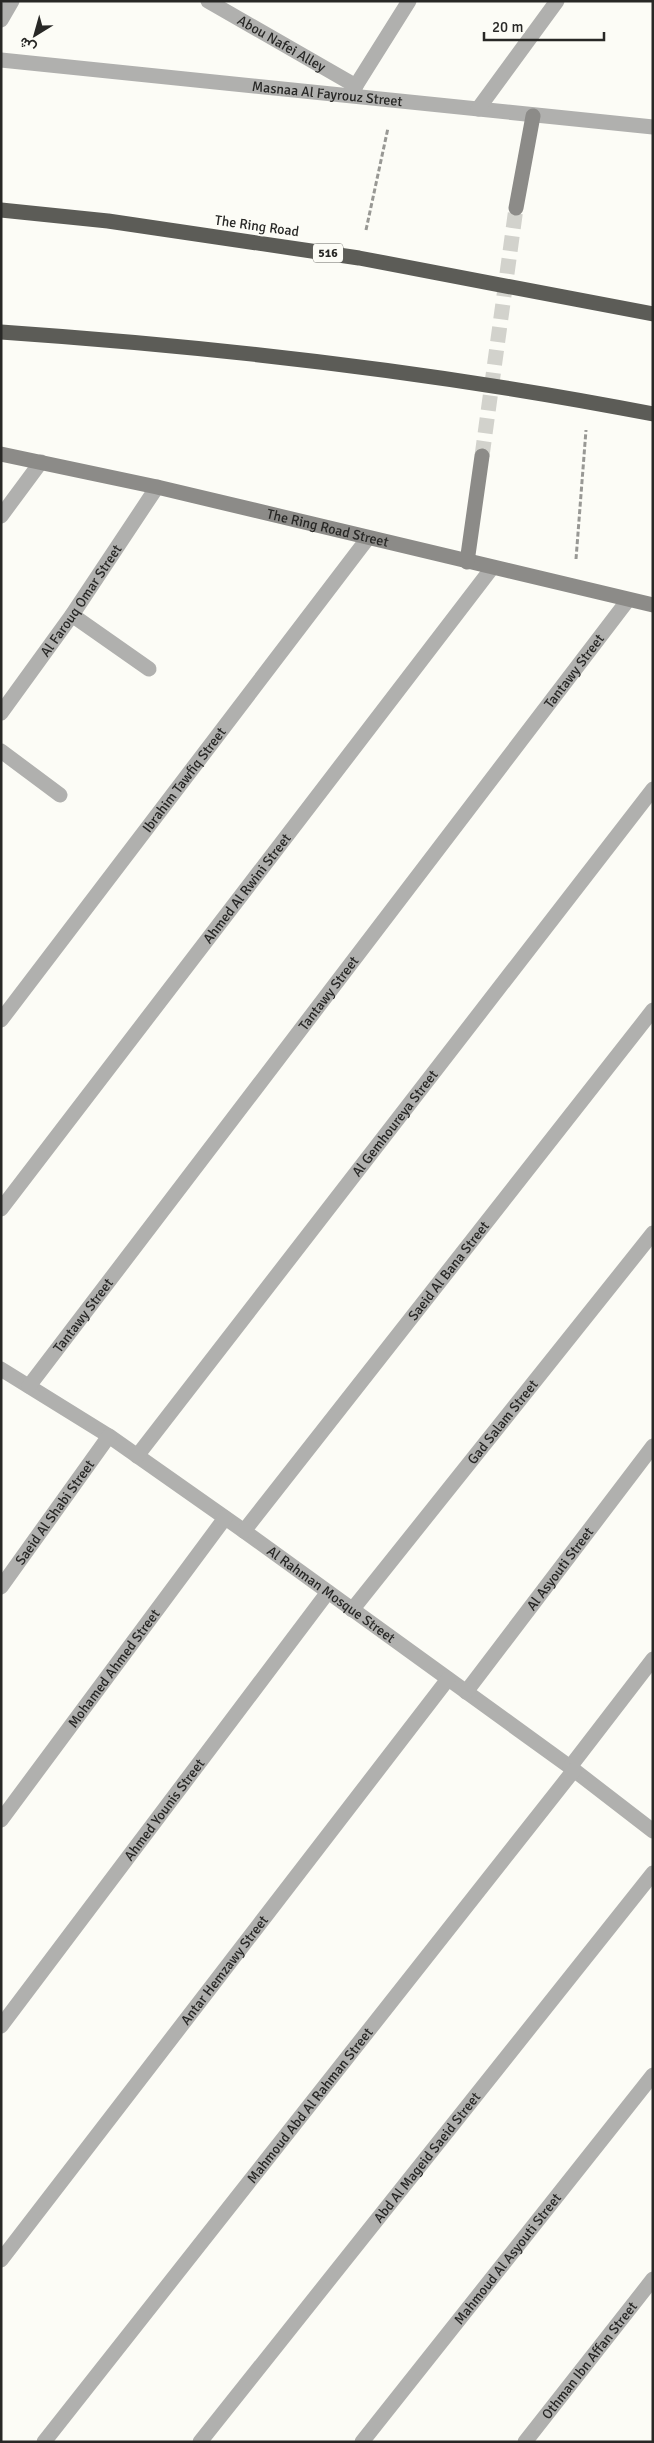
<svg xmlns="http://www.w3.org/2000/svg" width="654" height="2443" font-family="Signika,Vazirmatn,sans-serif">
<style>
.lines{fill:none;stroke-linecap:round;stroke-linejoin:round}
.secondary-tunnel{stroke:#d2d2cc;stroke-width:15;stroke-dasharray:15 8;stroke-linecap:butt}
.path{stroke:#989894;stroke-width:3;stroke-dasharray:5 2.5;stroke-linecap:butt}
.street{stroke:#b0b0ae;stroke-width:15}
.secondary{stroke:#8c8b88;stroke-width:15}
.highway{stroke:#5c5c57;stroke-width:15}
.labels{text-anchor:middle;dominant-baseline:central;stroke-width:4;stroke-linejoin:round;paint-order:stroke}
.shield{fill:#fcfcf6;stroke:#686864;stroke-width:1}
.shield-label{font-size:12px;font-weight:bold;fill:#282826}
.street-label{font-size:14px;fill:#282826;stroke:#fcfcf6}
</style>
<rect width="100%" height="100%" fill="#fcfcf6"/>
<g class="lines">
<path class="secondary-tunnel" d="M482 456 516 208"/>
<g class="path">
<path d="M366 230 388 128"/>
<path d="M576 559 586 430"/>
</g>
<g class="street">
<path id="s1" d="M208 1 356 86"/>
<path d="M1 20 12 1"/>
<path id="s2" d="M1 60 653 127"/>
<path d="M350 95 409 1"/>
<path d="M478 109 557 1"/>
<path d="M1 516 41 462"/>
<path d="M72 615 149 669"/>
<path id="s3" d="M1 713 72 615 157 487"/>
<path d="M1 751 60 795"/>
<path id="s4" d="M1 1020 368 538"/>
<path id="s5" d="M1 1209 492 568"/>
<path id="s6" d="M1 1369 109 1436 244 1531 570 1767 653 1831"/>
<path id="s7" d="M29 1386 628 600"/>
<path id="s8" d="M137 1456 653 789"/>
<path id="s9" d="M244 1531 653 1010"/>
<path id="s10" d="M1 1587 109 1436"/>
<path id="s11" d="M352 1610 653 1233"/>
<path id="s12" d="M466 1692 653 1446"/>
<path d="M570 1767 653 1659"/>
<path id="s13" d="M1 1820 225 1518"/>
<path id="s14" d="M1 2026 328 1592"/>
<path id="s15" d="M1 2260 448 1679"/>
<path id="s16" d="M44 2442 574 1770"/>
<path id="s17" d="M200 2442 653 1873"/>
<path id="s18" d="M362 2442 653 2075"/>
<path id="s19" d="M525 2442 653 2279"/>
</g>
<g class="secondary">
<path d="M516 208 533 116"/>
<path id="s20" d="M1 454 157 487 653 605"/>
<path d="M467 562 482 456"/>
</g>
<g class="highway">
<path d="M1 210 108 221 359 258 653 314"/>
<path d="M1 332C219 347 438 372 653 414"/>
</g>
</g>
<g class="labels">
<rect class="shield" x="313" y="243.5" width="30" height="19" rx="4"/>
<g class="shield-label">
<text x="328" y="253">516</text>
</g>
<g class="street-label">
<text stroke="none"><textPath href="#s1" startOffset="85">Abou Nafei Alley</textPath></text>
<text stroke="none"><textPath href="#s2" startOffset="328">Masnaa Al Fayrouz Street</textPath></text>
<text transform="translate(257 226) rotate(8)">The Ring Road</text>
<text stroke="none"><textPath href="#s20" startOffset="335">The Ring Road Street</textPath></text>
<text stroke="none"><textPath href="#s3" startOffset="138">Al Farouq Omar Street</textPath></text>
<text stroke="none"><textPath href="#s7" startOffset="899">Tantawy Street</textPath></text>
<text stroke="none"><textPath href="#s4" startOffset="302">Ibrahim Tawfiq Street</textPath></text>
<text stroke="none"><textPath href="#s5" startOffset="404">Ahmed Al Rwini Street</textPath></text>
<text stroke="none"><textPath href="#s7" startOffset="494">Tantawy Street</textPath></text>
<text stroke="none"><textPath href="#s8" startOffset="421">Al Gemhoureya Street</textPath></text>
<text stroke="none"><textPath href="#s9" startOffset="331">Saeid Al Bana Street</textPath></text>
<text stroke="none"><textPath href="#s7" startOffset="89">Tantawy Street</textPath></text>
<text stroke="none"><textPath href="#s11" startOffset="241">Gad Salam Street</textPath></text>
<text stroke="none"><textPath href="#s10" startOffset="92">Saeid Al Shabi Street</textPath></text>
<text stroke="none"><textPath href="#s12" startOffset="155">Al Asyouti Street</textPath></text>
<text stroke="none"><textPath href="#s6" startOffset="400">Al Rahman Mosque Street</textPath></text>
<text stroke="none"><textPath href="#s13" startOffset="189">Mohamed Ahmed Street</textPath></text>
<text stroke="none"><textPath href="#s14" startOffset="271">Ahmed Younis Street</textPath></text>
<text stroke="none"><textPath href="#s15" startOffset="366">Antar Hemzawy Street</textPath></text>
<text stroke="none"><textPath href="#s16" startOffset="429">Mahmoud Abd Al Rahman Street</textPath></text>
<text stroke="none"><textPath href="#s17" startOffset="364">Abd Al Mageid Saeid Street</textPath></text>
<text stroke="none"><textPath href="#s18" startOffset="234">Mahmoud Al Asyouti Street</textPath></text>
<text stroke="none"><textPath href="#s19" startOffset="104">Othman Ibn Affan Street</textPath></text>
</g>
</g>
<rect width="654" height="2443" fill="none" stroke="#282826" stroke-width="5"/>
<g transform="translate(35 35) rotate(217)" stroke="#fcfcf6" stroke-width="4" paint-order="stroke">
<path d="M0-4L9 19L0 12L-9 19Z" fill="#282826"/>
<text y="-8" font-size="14" font-weight="bold" text-anchor="middle" fill="#282826">ش</text>
</g>
<path d="M484 32v8h120v-8" fill="none" stroke="#282826" stroke-width="2.5"/>
<text x="492" y="32" font-size="15" fill="#282826" stroke="#fcfcf6" stroke-width="4" paint-order="stroke">20 m</text>
</svg>
